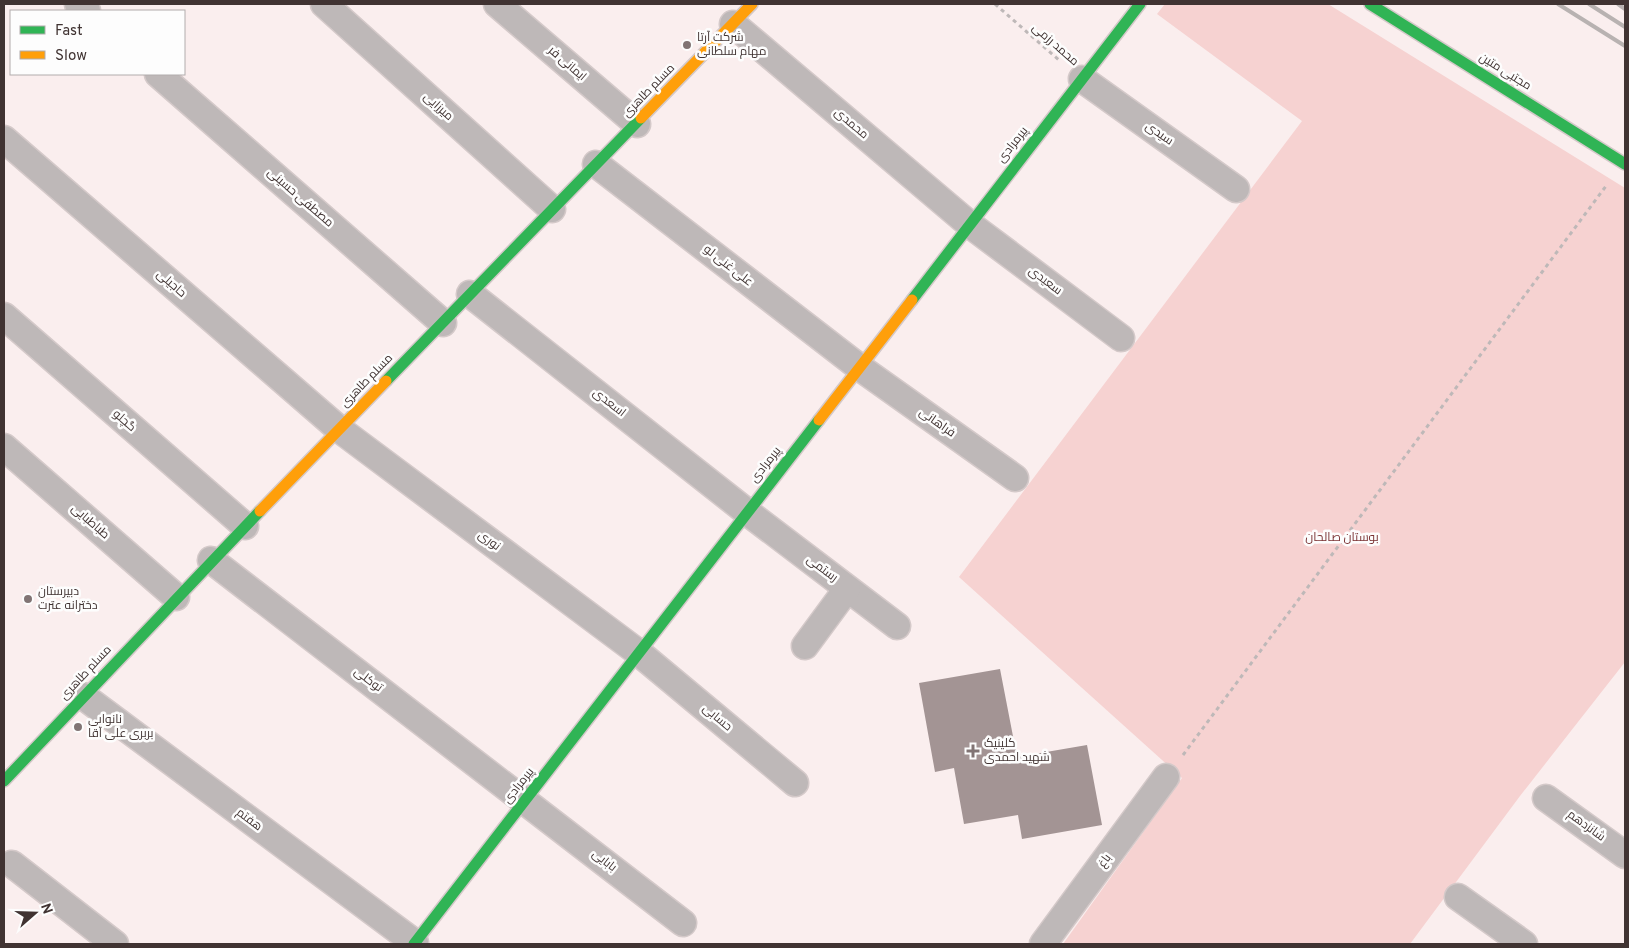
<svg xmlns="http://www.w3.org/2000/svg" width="1629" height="948" font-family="Overpass,Cairo,sans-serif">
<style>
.green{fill:#f6d2d1}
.building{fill:#a39494}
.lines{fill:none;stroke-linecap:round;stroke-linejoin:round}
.street-casing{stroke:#d4c9c9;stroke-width:29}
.fast-casing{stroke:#d4c9c9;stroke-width:14}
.slow-casing{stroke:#d4c9c9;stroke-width:14}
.path{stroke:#beb8b8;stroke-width:3;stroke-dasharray:4 4;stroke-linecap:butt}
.street{stroke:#beb8b8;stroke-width:26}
.fast{stroke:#30b455;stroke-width:11}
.slow{stroke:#ff9f0a;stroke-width:11}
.rail{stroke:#b8b2b1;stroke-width:4}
.poi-dot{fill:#817474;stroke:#fdfdfd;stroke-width:2}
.labels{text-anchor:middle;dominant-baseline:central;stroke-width:5;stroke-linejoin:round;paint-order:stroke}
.poi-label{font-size:12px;fill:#403332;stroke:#fdfdfd;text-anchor:start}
.street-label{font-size:12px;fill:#403332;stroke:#fdfdfd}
.park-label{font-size:12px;fill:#793132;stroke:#fdfdfd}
</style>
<rect width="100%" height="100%" fill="#faeeee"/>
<path class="green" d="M1165 4H1328L1625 188V662L1520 796 1410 944H1063L1182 778 959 577 1302 121 1157 14Z"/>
<path class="building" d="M1000 669 1017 757 1087 745 1102 825 1022 839 1018 815 964 824 954 768 935 772 919 683Z"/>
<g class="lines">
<defs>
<g id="street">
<path d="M78 4 87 11"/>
<path d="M324 4 552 209"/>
<path d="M497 4 637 124"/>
<path d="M733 24 969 224 1121 338"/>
<path d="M158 74 443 323"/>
<path d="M1082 79 1236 189"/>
<path d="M4 139 339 429 639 653 795 783"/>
<path d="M596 164 859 367 1015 478"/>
<path d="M470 294 747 512 897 626"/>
<path d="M4 316 245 526"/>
<path d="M4 447 176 597"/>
<path d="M211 560 683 923"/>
<path d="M805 646 847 589"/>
<path d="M83 696 415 943"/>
<path d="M1546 798 1625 855"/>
<path d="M12 864 115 944"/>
<path d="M1458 897 1524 944"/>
<path d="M1043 944 1166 777"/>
</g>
<g id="fast">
<path d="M1370 4 1625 164"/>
<path d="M912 300 1140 4"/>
<path d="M386 381 641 118"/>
<path d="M4 781 260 511"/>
<path d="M414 944 819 420"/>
</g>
<g id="slow">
<path d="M641 118 752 4"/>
<path d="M819 420 912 300"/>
<path d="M260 511 386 381"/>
</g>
</defs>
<use href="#street" class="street-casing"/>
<use href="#fast" class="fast-casing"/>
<use href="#slow" class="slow-casing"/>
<g class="path">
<path d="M995 4 1060 61"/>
<path d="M1183 755 1606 186"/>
</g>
<use href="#street" class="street"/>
<use href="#fast" class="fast"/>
<use href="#slow" class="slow"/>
<g class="rail">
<path d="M1558 4 1625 46"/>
<path d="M1589 4 1625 27"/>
<path d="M1618 4 1625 9"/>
</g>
</g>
<g class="poi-dot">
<circle cx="687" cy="45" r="5"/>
<circle cx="28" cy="599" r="5"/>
<circle cx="78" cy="727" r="5"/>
<path d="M970.5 743.5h5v5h5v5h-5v5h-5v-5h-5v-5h5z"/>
</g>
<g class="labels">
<g class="poi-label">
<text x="697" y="38">شرکت آرتا<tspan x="697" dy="14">مهام سلطانی</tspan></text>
<text x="38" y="592">دبیرستان<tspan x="38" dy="14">دخترانه عترت</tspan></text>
<text x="88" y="720">نانوایی<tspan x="88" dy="14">بربری علی آقا</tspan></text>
<text x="984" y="744">کلینیک<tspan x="984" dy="14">شهید احمدی</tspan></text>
</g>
<g class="street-label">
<text transform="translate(1055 45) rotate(41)">محمد رزمی</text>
<text transform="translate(567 64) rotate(41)">ایمانی فر</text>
<text transform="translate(1505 72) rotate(32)">مجتبی متین</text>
<text transform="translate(649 91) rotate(-46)">مسلم طاهری</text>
<text transform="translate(438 107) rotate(42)">میرزایی</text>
<text transform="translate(851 124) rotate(40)">محمدی</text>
<text transform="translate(1159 134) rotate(35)">سیدی</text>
<text transform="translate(1013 145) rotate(-52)">پیرمرادی</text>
<text transform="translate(300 198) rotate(41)">مصطفی حسینی</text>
<text transform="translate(728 266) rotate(38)">علی غنی لو</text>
<text transform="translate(1045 281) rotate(37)">سعیدی</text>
<text transform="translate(171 284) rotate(41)">حاجیلی</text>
<text transform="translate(367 381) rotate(-46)">مسلم طاهری</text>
<text transform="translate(609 403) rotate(38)">اسعدی</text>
<text transform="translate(124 421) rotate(41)">گچلو</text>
<text transform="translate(937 423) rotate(35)">فراهانی</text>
<text transform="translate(766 465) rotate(-52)">پیرمرادی</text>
<text transform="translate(90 522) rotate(41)">طباطبایی</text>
<text transform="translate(489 541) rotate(37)">نوری</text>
<text transform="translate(822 569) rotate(37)">رستمی</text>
<text transform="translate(86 673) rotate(-47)">مسلم طاهری</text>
<text transform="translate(368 680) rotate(37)">توکلی</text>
<text transform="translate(717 718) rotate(40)">حسابی</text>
<text transform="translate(519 786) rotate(-52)">پیرمرادی</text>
<text transform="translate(249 820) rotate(37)">هفتم</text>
<text transform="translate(1586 826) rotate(36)">شانزدهم</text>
<text transform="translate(604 861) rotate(38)">بابایی</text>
<text transform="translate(1105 861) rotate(-54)">باغ</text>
</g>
<g class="park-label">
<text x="1342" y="538">بوستان صالحان</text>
</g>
</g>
<rect width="1629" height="948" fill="none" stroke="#403332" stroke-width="10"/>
<rect x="10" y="10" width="175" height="65" fill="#fdfdfd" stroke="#b1acac"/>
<rect x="20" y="26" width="25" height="8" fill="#30b455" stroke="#b1acac"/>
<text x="55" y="35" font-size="15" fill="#403332">Fast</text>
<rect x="20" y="51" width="25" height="8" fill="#ff9f0a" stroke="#b1acac"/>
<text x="55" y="60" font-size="15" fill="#403332">Slow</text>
<g transform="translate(35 913) rotate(70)" stroke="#fdfdfd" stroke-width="4" paint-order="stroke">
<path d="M0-4L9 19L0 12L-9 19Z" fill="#403332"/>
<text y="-8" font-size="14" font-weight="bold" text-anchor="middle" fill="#403332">N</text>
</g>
</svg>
